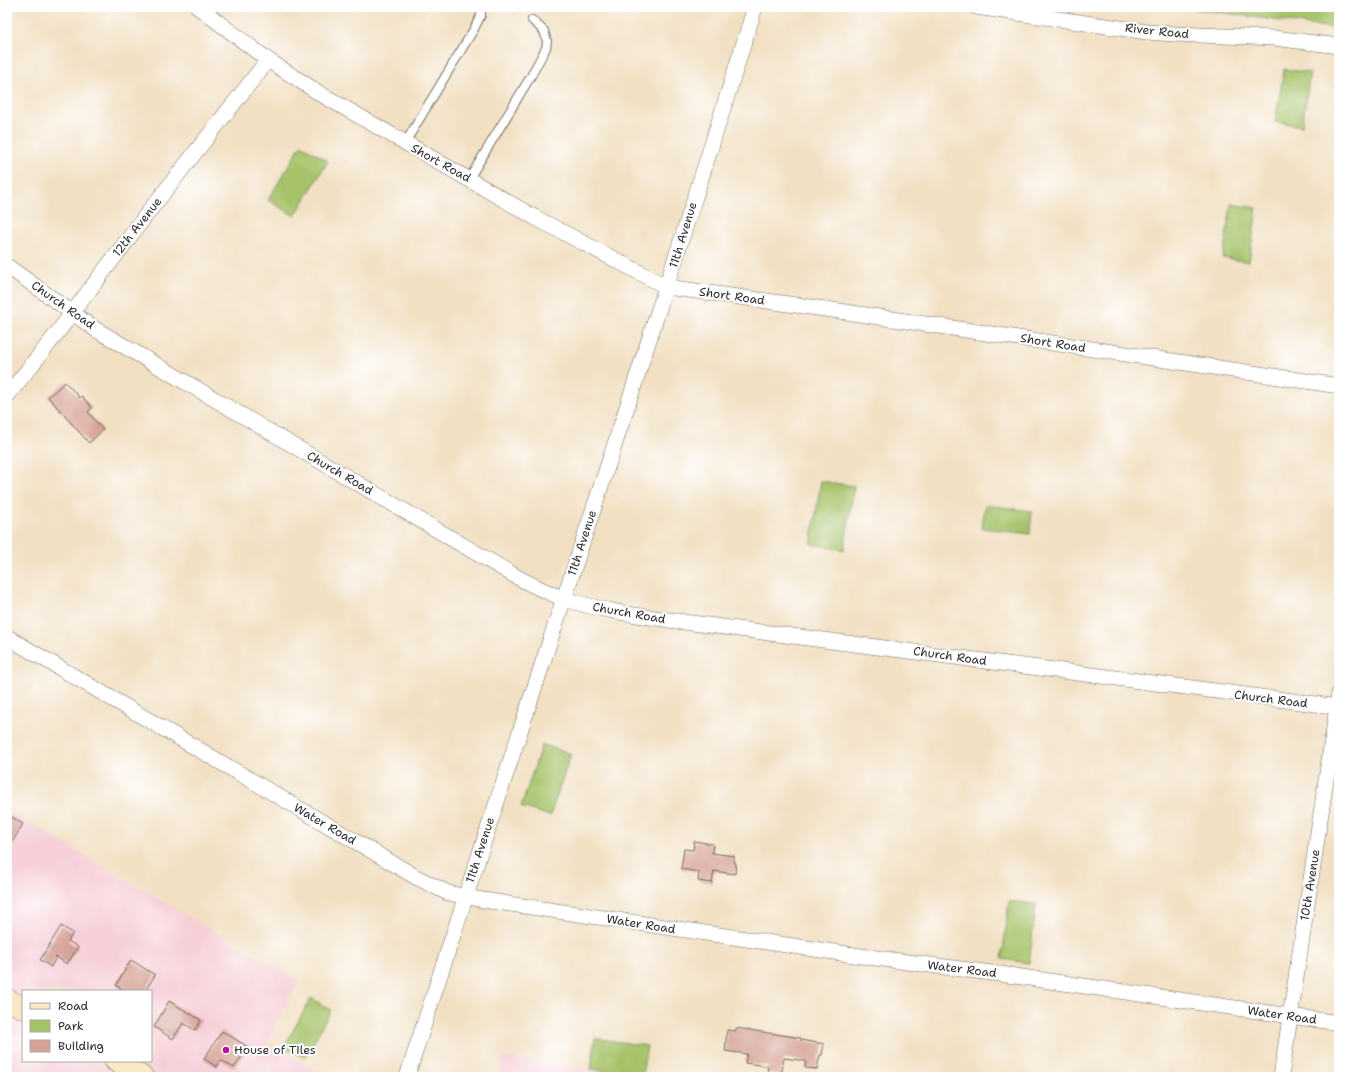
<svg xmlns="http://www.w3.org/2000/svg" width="1346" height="1084" font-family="'Shantell Sans',sans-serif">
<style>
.built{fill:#f6cfd7;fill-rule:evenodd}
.green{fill:#a5c269;stroke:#68764a}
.building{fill:#d6a295}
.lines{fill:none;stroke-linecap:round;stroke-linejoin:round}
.lane-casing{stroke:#716a60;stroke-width:10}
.street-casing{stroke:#716a60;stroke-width:16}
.secondary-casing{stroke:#716a60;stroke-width:22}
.lane{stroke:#fff;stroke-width:8}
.street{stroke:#fff;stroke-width:15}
.secondary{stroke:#fae7c3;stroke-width:21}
.poi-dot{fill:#b5179e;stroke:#fff;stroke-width:1.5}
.labels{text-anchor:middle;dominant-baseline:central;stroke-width:4;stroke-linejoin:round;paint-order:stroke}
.street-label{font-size:12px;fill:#2b2b2b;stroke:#fff}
.poi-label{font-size:12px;fill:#2b2b2b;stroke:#fff;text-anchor:start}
</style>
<rect width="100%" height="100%" fill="#fff"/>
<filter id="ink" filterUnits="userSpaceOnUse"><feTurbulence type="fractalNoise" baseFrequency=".025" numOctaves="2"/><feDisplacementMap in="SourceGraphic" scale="8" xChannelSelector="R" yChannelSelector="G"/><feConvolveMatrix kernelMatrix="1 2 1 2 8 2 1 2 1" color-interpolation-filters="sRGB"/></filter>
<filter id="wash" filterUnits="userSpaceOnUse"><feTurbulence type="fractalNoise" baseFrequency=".012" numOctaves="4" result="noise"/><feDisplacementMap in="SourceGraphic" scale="16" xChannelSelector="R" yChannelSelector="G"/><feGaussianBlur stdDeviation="0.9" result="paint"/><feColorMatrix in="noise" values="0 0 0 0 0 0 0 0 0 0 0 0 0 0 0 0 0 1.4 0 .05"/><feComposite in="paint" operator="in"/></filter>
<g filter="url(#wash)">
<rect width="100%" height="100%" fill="#f2e0c3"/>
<g class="built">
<path d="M7 810 299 981 266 1043 328 1077H7ZM23 991H151V1061H23Z"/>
<path d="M503 1057 636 1077H498Z"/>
</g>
<g class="green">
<path d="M1182 7H1339V29Z"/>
<path d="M1284 69 1310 73 1302 126 1275 122Z"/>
<path d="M301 145 328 161 295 216 268 200Z"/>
<path d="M1231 204 1257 208 1249 262 1223 258Z"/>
<path d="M821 481 854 486 844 550 811 544Z"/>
<path d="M985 505 1032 511 1030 534 982 528Z"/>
<path d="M542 744 571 754 550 816 521 807Z"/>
<path d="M1009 901 1036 904 1029 963 1002 959Z"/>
<path d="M311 998 331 1010 305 1058 284 1047Z"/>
<path d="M595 1038 647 1046 642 1076 591 1069Z"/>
</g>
<g id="blocks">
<g class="building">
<path d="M65 382 80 398 82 396 92 408 88 412 103 430 89 443 48 397Z"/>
<path d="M7 814 23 824 7 851Z"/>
<path d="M694 841 713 844 712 853 734 856V862L736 863 735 874 714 871 712 883 698 881 699 872 681 869 684 849 693 850Z"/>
<path d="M61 926 73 933 68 941 78 947 67 964 56 957 51 967 40 960Z"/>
<path d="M131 960 155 975 145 991H125L116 985Z"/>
<path d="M169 1001 201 1020 195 1030 183 1023 173 1039 154 1027Z"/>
<path d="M736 1028 801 1038 800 1040 824 1044 822 1055H820L817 1069 805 1068 806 1061 784 1058 781 1076 767 1073 768 1066 745 1063 747 1054 725 1051 727 1030 736 1031Z"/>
<path d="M222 1031 248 1047 234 1068 221 1060 217 1067 204 1059Z"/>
</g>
</g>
</g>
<g filter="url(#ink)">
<use href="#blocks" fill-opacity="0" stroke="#716a60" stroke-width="1"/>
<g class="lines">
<defs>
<g id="lane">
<path d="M405 143 474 29 481 15V7"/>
<path d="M469 179 531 76 546 48 547 41 544 31 532 20"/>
</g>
<g id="street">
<path d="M198 7 268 60 319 93 534 217 667 287 839 311 1339 386"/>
<path d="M976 7 1147 32 1175 34 1274 38 1339 46"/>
<path d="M7 266 95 329 136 353 517 577C532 585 548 593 565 599 599 610 634 615 669 620L1339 707"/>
<path d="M7 396 54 337 150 210 268 60"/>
<path d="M7 637 416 877 448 893 483 900 861 956 1015 976 1339 1023"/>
<path d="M407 1077C522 720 644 365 755 7"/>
<path d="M1281 1077 1339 694"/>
</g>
<g id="secondary">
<path d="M7 999 23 1008"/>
<path d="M115 1061 143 1077"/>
</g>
</defs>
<use href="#lane" class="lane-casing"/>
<use href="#street" class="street-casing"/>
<use href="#secondary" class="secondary-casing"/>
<use href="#lane" class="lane"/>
<use href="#street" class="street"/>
<use href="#secondary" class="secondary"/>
</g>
</g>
<circle class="poi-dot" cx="226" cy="1050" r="4"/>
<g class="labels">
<g class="street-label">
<text transform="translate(1157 31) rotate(6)">River Road</text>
<text transform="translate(441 163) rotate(29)">Short Road</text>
<text transform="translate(137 227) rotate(-52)">12th Avenue</text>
<text transform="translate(683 235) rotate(-73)">11th Avenue</text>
<text transform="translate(732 296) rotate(8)">Short Road</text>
<text transform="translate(63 305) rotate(35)">Church Road</text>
<text transform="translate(1053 343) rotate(9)">Short Road</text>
<text transform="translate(340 473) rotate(30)">Church Road</text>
<text transform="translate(582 543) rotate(-72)">11th Avenue</text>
<text transform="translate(629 613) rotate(10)">Church Road</text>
<text transform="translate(950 656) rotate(8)">Church Road</text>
<text transform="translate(1271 699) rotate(7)">Church Road</text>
<text transform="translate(325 824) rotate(30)">Water Road</text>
<text transform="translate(480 850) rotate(-72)">11th Avenue</text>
<text transform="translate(1310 885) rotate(-81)">10th Avenue</text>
<text transform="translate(641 924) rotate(9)">Water Road</text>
<text transform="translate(962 969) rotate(7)">Water Road</text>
<text transform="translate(1282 1015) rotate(8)">Water Road</text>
</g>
<g class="poi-label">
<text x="234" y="1050">House of Tiles</text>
</g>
</g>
<rect width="1346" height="1084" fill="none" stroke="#fff" stroke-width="24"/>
<rect x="22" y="990" width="130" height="72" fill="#ffffff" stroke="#aaaaaa"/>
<rect x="30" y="1003" width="20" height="6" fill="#fae7c3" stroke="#aaaaaa"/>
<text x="58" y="1010" font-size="12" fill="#2b2b2b">Road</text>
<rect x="30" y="1020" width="20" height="12" fill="#a5c269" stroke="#aaaaaa"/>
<text x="58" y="1030" font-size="12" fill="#2b2b2b">Park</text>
<rect x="30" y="1040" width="20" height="12" fill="#d6a295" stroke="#aaaaaa"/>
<text x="58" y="1050" font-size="12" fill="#2b2b2b">Building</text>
</svg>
